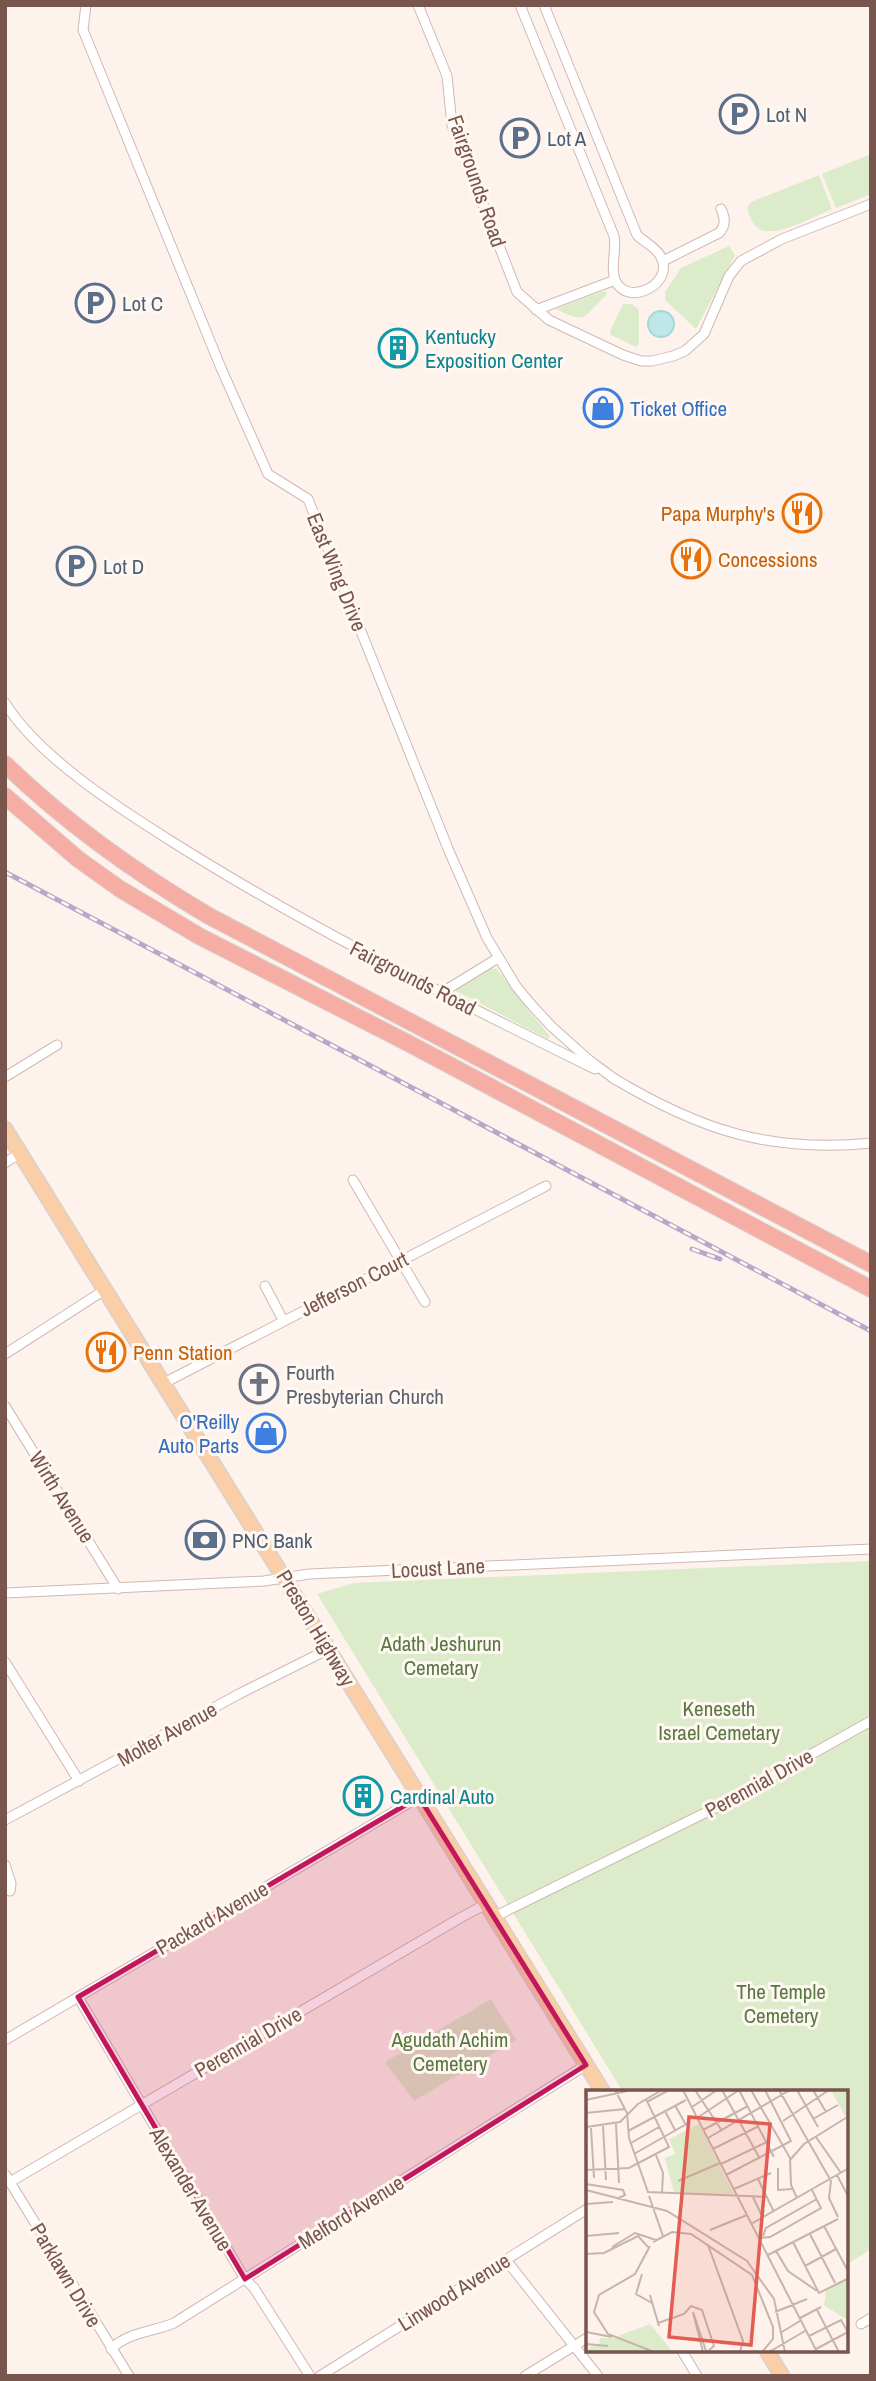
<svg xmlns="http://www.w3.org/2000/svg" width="876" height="2381" font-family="'Archivo Narrow',sans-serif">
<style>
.green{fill:#dcebc9}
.water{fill:#bfe7e7;stroke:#a5d9d9;stroke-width:2}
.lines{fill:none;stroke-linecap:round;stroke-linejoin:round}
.minor-casing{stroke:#d0b9b0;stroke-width:11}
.primary-casing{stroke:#d9d0cd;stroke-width:17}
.motorway-casing{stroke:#d9d0cd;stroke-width:18}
.minor{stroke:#fff;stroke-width:9}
.primary{stroke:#facea6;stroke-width:14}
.motorway{stroke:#f6ada4;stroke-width:16}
.rail-casing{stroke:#b5a8c8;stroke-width:5}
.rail{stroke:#fff8f2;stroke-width:2.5;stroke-dasharray:8;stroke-linecap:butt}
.marked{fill:#c2185b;fill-opacity:0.2;stroke:#c2185b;stroke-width:5;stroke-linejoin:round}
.labels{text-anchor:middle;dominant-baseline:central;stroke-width:6;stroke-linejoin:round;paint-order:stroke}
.service-label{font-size:21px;fill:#4e5e75;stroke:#fff8f2;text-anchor:start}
.street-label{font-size:21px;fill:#79564d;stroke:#fff8f2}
.culture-label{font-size:21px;fill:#0d838f;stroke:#fff8f2;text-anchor:start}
.shop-label{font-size:21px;fill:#366cbe;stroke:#fff8f2;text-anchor:start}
.food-label{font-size:21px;fill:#c56008;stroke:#fff8f2;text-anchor:start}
.worship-label{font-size:21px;fill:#5b616d;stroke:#fff8f2;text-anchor:start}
.park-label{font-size:21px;fill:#5a7842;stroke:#fff8f2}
.inset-road{fill:none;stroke:#c8b4ac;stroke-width:2}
.view{fill:#e45d53;fill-opacity:0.15;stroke:#e45d53;stroke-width:3.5}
.inset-edge{fill:none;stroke:#79564d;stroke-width:3.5}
</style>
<rect width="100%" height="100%" fill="#fdf3ec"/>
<g class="green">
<path d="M871 154V194L836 208 822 174Z"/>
<path d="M819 175 832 209C815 216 773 240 758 228 751 223 750 215 747 208L751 202Z"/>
<path d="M729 246 735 255 696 329 665 300V292L681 268Z"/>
<path d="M601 292H607L606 295C583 317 587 325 556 309Z"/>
<path d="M623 304H632L639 310V344L636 347 611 335 610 331Z"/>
<path d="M490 968 497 969 529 1011 550 1036 548 1039 456 991 457 987Z"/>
<path d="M871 1561V2249L846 2265V2092H623L317 1594 354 1583Z"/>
<path d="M491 1999 516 2040 414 2101 385 2062Z"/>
</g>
<circle class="water" cx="661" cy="324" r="13"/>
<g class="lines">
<defs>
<g id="minor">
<path d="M86 5 83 30 221 368 268 474 308 499 449 851 487 938 516 986 529 1002 551 1026 589 1060 616 1080"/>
<path d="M418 5 447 76 452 125 517 292 549 320 623 355 641 361H652L673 356 685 351 704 334 729 276 741 261 782 239 871 204"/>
<path d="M520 5 614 236C617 250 610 267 615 280 627 308 675 284 661 257 656 247 645 243 637 235L544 5"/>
<path d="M663 261 719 233C726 226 725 217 721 209"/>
<path d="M536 310 615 280"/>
<path d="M5 703C39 757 117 807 171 841 307 927 451 998 595 1069"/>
<path d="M441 993 498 958"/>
<path d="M5 1077 57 1045"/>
<path d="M613 1078C700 1130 769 1153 871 1143"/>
<path d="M5 1163 20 1153"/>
<path d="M353 1180 425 1302"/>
<path d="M265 1286 283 1320"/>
<path d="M5 1354 106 1289"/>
<path d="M164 1383 546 1186"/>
<path d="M5 1406 118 1589"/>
<path d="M5 1593 264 1581 309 1574 871 1549"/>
<path d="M5 1662 79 1781"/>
<path d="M5 1820 241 1693 329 1649"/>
<path d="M5 1865 11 1883 10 1891"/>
<path d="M494 1917 715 1808 871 1721"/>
<path d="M78 1997 245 2279 254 2288 310 2376"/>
<path d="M5 2040 419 1797"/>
<path d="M5 2174 129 2376"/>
<path d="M10 2182 460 1918 486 1904"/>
<path d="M506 2260 598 2376"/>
<path d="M861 2324 871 2318"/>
<path d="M111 2349C128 2332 153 2332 174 2323L586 2065"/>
<path d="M682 2351 697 2376"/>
<path d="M320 2376 587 2209"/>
<path d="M525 2376 587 2338"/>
</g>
<g id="primary">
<path d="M5 1129 603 2092"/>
<path d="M767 2351 782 2376"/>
</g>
<g id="motorway">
<path d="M5 764C67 824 136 873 209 916L871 1264"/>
<path d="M5 796 78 859 120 889 199 936 408 1043 871 1289"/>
</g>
</defs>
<use href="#minor" class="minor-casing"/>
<use href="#primary" class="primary-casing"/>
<use href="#motorway" class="motorway-casing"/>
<use href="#minor" class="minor"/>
<use href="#primary" class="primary"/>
<use href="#motorway" class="motorway"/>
<defs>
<g id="rail">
<path d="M5 872 871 1331"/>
<path d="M692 1249 720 1259"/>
</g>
</defs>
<use href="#rail" class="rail-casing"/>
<use href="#rail" class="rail"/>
</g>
<path class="marked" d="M419 1797 586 2065 245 2279 78 1997Z"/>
<defs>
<symbol id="parking-ring" viewBox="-11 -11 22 22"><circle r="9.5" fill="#fff8f2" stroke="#5c6f8a" stroke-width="1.5"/><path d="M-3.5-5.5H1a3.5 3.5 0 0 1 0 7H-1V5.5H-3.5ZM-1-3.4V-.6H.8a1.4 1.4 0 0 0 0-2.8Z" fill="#5c6f8a"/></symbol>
<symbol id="building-ring" viewBox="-11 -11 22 22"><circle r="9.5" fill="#fff8f2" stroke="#0f9aa8" stroke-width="1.5"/><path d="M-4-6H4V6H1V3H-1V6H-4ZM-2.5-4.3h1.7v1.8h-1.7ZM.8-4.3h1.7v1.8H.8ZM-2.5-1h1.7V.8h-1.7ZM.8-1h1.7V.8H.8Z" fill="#0f9aa8"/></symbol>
<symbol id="shop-ring" viewBox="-11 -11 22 22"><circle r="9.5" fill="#fff8f2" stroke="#3f7fe0" stroke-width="1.5"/><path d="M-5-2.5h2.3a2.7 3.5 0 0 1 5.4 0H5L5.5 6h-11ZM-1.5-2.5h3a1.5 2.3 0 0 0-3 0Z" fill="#3f7fe0"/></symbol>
<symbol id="restaurant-ring" viewBox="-11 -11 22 22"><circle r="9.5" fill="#fff8f2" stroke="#e8710a" stroke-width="1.5"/><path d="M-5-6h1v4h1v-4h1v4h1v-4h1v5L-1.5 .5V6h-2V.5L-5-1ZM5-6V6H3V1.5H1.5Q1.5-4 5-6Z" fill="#e8710a"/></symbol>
<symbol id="church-ring" viewBox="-11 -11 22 22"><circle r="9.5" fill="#fff8f2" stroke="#6b7280" stroke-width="1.5"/><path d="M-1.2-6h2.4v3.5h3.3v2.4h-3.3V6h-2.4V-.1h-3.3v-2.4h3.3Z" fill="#6b7280"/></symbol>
<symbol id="bank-ring" viewBox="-11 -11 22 22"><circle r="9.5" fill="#fff8f2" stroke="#5c6f8a" stroke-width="1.5"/><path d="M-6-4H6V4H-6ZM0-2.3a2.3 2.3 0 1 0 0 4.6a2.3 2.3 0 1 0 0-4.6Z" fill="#5c6f8a"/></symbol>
</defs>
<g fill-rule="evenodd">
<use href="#parking-ring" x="717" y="92" width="44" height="44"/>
<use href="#parking-ring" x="498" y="116" width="44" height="44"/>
<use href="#parking-ring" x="73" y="281" width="44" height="44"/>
<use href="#building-ring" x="376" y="326" width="44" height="44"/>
<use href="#shop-ring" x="581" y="386" width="44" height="44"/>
<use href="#restaurant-ring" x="780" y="491" width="44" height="44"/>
<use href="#restaurant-ring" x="669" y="537" width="44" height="44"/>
<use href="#parking-ring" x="54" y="544" width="44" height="44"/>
<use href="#restaurant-ring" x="84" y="1330" width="44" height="44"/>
<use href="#church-ring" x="237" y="1362" width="44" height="44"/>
<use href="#shop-ring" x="244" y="1411" width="44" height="44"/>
<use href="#bank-ring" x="183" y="1518" width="44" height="44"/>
<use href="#building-ring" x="341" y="1774" width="44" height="44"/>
</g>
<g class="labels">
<g class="service-label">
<text x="766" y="114">Lot N</text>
<text x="547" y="138">Lot A</text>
<text x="122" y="303">Lot C</text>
<text x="103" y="566">Lot D</text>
<text x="232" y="1540">PNC Bank</text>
</g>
<g class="street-label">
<text transform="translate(477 181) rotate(71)">Fairgrounds Road</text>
<text transform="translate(337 572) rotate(68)">East Wing Drive</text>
<text transform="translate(413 978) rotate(27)">Fairgrounds Road</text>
<text transform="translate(354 1284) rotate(-27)">Jefferson Court</text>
<text transform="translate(62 1497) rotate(58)">Wirth Avenue</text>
<text transform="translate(438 1568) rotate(-3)">Locust Lane</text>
<text transform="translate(316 1628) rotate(59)">Preston Highway</text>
<text transform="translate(167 1734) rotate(-29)">Molter Avenue</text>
<text transform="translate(759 1783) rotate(-29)">Perennial Drive</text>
<text transform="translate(212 1918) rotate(-30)">Packard Avenue</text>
<text transform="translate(248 2042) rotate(-30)">Perennial Drive</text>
<text transform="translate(191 2189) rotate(59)">Alexander Avenue</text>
<text transform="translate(351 2212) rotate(-32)">Melford Avenue</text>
<text transform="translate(66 2275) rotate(59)">Parklawn Drive</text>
<text transform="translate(454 2292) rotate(-32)">Linwood Avenue</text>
</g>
<g class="culture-label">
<text x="425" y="336">Kentucky<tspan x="425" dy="24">Exposition Center</tspan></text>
<text x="390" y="1796">Cardinal Auto</text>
</g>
<g class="shop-label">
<text x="630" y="408">Ticket Office</text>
<text x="239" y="1421" text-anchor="end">O'Reilly<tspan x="239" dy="24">Auto Parts</tspan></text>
</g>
<g class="food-label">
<text x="775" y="513" text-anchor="end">Papa Murphy's</text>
<text x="718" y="559">Concessions</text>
<text x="133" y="1352">Penn Station</text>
</g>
<g class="worship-label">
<text x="286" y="1372">Fourth<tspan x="286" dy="24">Presbyterian Church</tspan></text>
</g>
<g class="park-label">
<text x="441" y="1643">Adath Jeshurun<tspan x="441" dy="24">Cemetary</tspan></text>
<text x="719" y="1708">Keneseth<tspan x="719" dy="24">Israel Cemetary</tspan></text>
<text x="781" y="1991">The Temple<tspan x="781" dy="24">Cemetery</tspan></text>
<text x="450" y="2039">Agudath Achim<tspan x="450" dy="24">Cemetery</tspan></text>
</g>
</g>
<g transform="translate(586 2090)">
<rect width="262" height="262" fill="#fdf3ec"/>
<path d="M245 0H262V25L259 26ZM113 34 148 104 88 103 79 68 89 64 83 49ZM262 188V231L238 215 240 201ZM64 234 87 262H0L5 256H13L14 248H27Z" fill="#dcebc9"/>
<path class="inset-road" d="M29 0 41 23 43 48 62 102 181 107M97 0 231 262M109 0 136 41M136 0 174 69M153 0 188 67M165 0 204 68 205 95 211 108M193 0 245 91 243 108 252 127M211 0 232 37M227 0 240 22M0 10 46 0M61 12 81 1M89 15 100 35M106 17 131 0M79 21 89 40M0 23 39 19M111 28 153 0M227 29 252 15M197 31 243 0M30 34 33 93M17 36 20 90M0 37 34 32 52 14 76 0M5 38 8 88M117 40 162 16M42 41 100 10M230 47 255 83M122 48 204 0M45 53 73 37M127 59 173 36M48 64 104 32M70 65 77 83 76 103M204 70 218 54 263 26M135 74 181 52M192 78V100L206 99M0 80 43 78 83 57 60 9M140 85 205 51 179 0M251 85 263 108M172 89 188 122M92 91 134 73M0 94 37 100 39 105 33 108M148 99 185 83M0 100 81 121 161 171 188 209 199 262M63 106 77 146M167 107 177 128M0 114 27 112M165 134 263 78M238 136 263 183M124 140 161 125M224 144 249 193M0 146 33 143M177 146 180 138 231 109M172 148 184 147 235 118 226 100M67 152 86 142 105 144 166 185 187 237V249L176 262M207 152 233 203 263 188M122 155 157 251 154 262M64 156 49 184 13 205 8 222 22 244 68 262M26 157 49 143 70 150M190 161 202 181 231 201M0 164 18 163 52 146 62 157M182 165 252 129M219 176 250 159M56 184 50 204 66 213M64 205 73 236M231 220 253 262M189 222 221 209M214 228 235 217M72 233 98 224 105 216 116 220 128 256 121 262M0 242 26 247M194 243 214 231M223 246 255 230 263 244M0 254 22 256M230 259 262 242M117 262 107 222 120 261M183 262 219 241"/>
<path class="view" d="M103 27 184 34 165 255 83 247Z"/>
<rect width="262" height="262" class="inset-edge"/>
</g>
<rect width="876" height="2381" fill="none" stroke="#79564d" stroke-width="14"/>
</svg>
